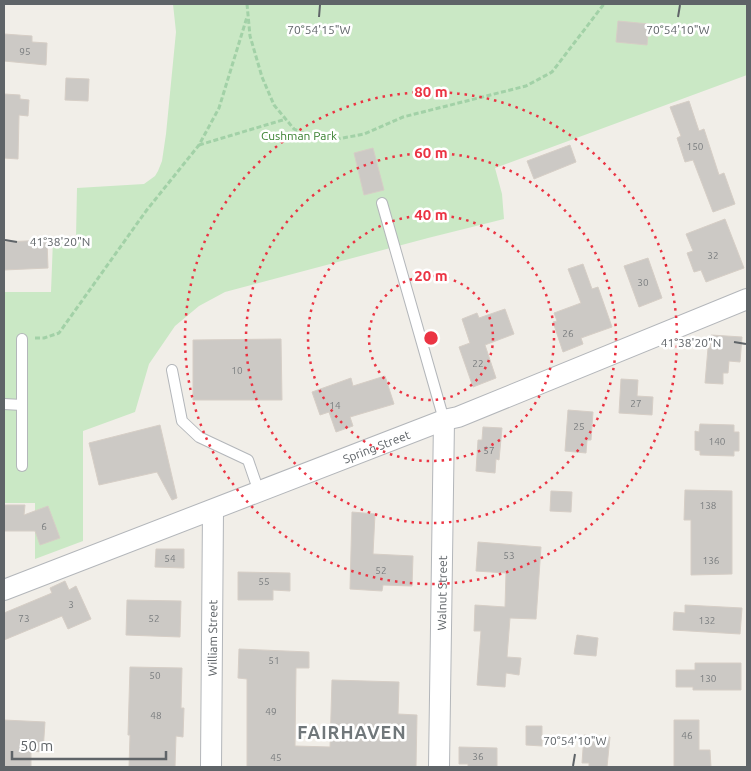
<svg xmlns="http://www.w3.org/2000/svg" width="751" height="771" font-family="Ubuntu,sans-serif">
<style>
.green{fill:#cae8c5}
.building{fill:#ccc9c5;stroke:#d6cec6}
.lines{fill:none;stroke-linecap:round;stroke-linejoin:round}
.service-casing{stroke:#b3b6ba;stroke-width:12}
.minor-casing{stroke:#b3b6ba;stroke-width:22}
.path{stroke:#a2d1a7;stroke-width:3;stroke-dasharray:5 2.5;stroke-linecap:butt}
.service{stroke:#fff;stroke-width:10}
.minor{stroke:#fff;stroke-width:20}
.ticks{fill:none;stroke:#5f6468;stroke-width:2}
.ring{fill:none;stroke:#eb3443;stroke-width:2.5;stroke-dasharray:2.5 5}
.labels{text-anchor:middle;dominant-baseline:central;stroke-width:5;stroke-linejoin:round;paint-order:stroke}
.number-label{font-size:10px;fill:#7a7d7f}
.park-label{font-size:12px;fill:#3c8233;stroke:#fff}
.street-label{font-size:12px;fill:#5f6468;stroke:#fff}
.district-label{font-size:18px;font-weight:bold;letter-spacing:1px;fill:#70777a;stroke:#fff}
.ticks-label{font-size:12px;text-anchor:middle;fill:#5f6468;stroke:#fff;stroke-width:5;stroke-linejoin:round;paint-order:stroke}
.centre{fill:#eb3443;stroke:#fff;stroke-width:2.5}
.ring-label{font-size:15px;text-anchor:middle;font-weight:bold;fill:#eb3443;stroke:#fff;stroke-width:5;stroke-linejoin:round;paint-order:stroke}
</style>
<rect width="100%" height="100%" fill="#f1eee8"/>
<path class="green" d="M173 4H747V75L495 168 502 194 504 219 428 238 225 292 199 306 175 326 149 364 135 412 83 431V541L35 559V503H4V292H51L53 240 76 238 77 188 144 184 155 176 158 171 162 161 166 134 176 32Z"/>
<g class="building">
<path d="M618 21 649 24 647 45 616 42Z"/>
<path d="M4 34 32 36V42L47 43 46 65 4 61Z"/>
<path d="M66 78 89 79 88 101 65 100Z"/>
<path d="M4 94 20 95V99L29 100 28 116 19 115 18 159 4 158Z"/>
<path d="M689 101 699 131 704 129 719 175 724 173 735 204 713 212 693 160 685 162 677 138 681 136 670 107Z"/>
<path d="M570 145 576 162 534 179 527 161Z"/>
<path d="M373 148 384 190 364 195 354 153Z"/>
<path d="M725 219 744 268 706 282 701 270 694 272 687 253 693 251 686 234Z"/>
<path d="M47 240 48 268 4 270V242Z"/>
<path d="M648 258 662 298 639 307 624 266Z"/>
<path d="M583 264 592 289 598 287 612 327 581 338 583 344 563 352 553 322 557 321 554 313 581 303 568 269Z"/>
<path d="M505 309 514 334 485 345 496 378 473 387 459 347 470 343 462 319 477 313 479 318Z"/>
<path d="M711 335 742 337 740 362 729 361 728 373H723V384L705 383 708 348H710Z"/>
<path d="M281 339 282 400H193V340Z"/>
<path d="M385 376 394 404 350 417 353 426 336 432 329 412 320 415 312 392 351 378 353 386Z"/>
<path d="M621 379 638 380 637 396 653 397 652 415 619 413Z"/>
<path d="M568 410 593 412 591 440H587L586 453 565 451Z"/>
<path d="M700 424 734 425V432H739V451H734V456L700 455V451L695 450V431L699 432Z"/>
<path d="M160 425 177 498 172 500 157 472 99 485 89 443Z"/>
<path d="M483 427 502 428 499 460 496 459 495 473 476 471 478 440H482Z"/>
<path d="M685 490 732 491V574L691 575V520H684Z"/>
<path d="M551 491 572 492 571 512 550 511Z"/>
<path d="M4 505H25L24 515 48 506 60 538 40 545 35 531H4Z"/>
<path d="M352 512 375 514 373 554 413 556 412 586 383 585 382 591 350 589Z"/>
<path d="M478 542 541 547 536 619 510 618 507 657 521 658 519 675 506 673 505 687 477 685 481 631H474L475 605 505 607 506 573 476 571Z"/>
<path d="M156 549H184V568L155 567Z"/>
<path d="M238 572 290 573V591L273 590V600H238Z"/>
<path d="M65 581 69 590 76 586 91 619 68 629 62 616 4 640V613L52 593 50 588Z"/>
<path d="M127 600 181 601 180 637 126 635Z"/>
<path d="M685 605 742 608 740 634 673 630 674 612 685 613Z"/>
<path d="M577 635 598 638 596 656 574 654Z"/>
<path d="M239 649 309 652V668H296L295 746 330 747 332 680 399 682 398 714 417 715 416 767H247V679L238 678Z"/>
<path d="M695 663H741V690H693V687H676V670H695Z"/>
<path d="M130 667 182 668 181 708H184L183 737 176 736 175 767H129L130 735H128Z"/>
<path d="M4 720 45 722 43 752 31 751V767H4Z"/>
<path d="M674 720H699V750H710L711 767H674Z"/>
<path d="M526 726H542V746L526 745Z"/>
<path d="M584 735 610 737 607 767H589V763H582Z"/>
<path d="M459 747 497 748V767H468V764H459Z"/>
</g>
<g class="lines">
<defs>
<g id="service">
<path d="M382 203 444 420"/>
<path d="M172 370 182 421 199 437 248 460 259 492"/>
<path d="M4 404 22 405V339"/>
<path d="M22 466V405"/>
</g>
<g id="minor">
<path id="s1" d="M4 590 444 420 458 417 747 299"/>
<path id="s2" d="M211 767 213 510"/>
<path id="s3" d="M439 767 444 420"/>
</g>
</defs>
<use href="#service" class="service-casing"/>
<use href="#minor" class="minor-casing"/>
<g class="path">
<path d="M247 4 250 36 262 77 274 105 294 129 311 137 338 139 364 134 403 117 526 86 552 72 604 4"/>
<path d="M199 145 286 119"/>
<path d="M35 338H44L59 333 146 211 199 145 219 108 247 17"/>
</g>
<use href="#service" class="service"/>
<use href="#minor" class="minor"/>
</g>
<path class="ticks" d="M319 17 320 5M678 17 680 5M5 240 17 242M734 342 746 344M573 766 575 754"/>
<g class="ring">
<circle cx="431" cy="338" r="62"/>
<circle cx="431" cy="338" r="123"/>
<circle cx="431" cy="338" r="185"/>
<circle cx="431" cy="338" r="246"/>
</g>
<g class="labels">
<g class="number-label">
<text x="25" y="51">95</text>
<text x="695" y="146">150</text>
<text x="713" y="255">32</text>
<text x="643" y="282">30</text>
<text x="568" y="333">26</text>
<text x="478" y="363">22</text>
<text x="237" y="370">10</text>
<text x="636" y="403">27</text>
<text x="335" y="405">14</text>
<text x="579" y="426">25</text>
<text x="717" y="441">140</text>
<text x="489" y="450">57</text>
<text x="708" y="505">138</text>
<text x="44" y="526">6</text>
<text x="509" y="555">53</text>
<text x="170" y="558">54</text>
<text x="711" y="560">136</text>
<text x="381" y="570">52</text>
<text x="264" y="581">55</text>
<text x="71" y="604">3</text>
<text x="24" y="618">73</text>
<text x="154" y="618">52</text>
<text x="707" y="620">132</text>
<text x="274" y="660">51</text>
<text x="155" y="675">50</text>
<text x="708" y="678">130</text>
<text x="271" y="711">49</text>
<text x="156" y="715">48</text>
<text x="687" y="735">46</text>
<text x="478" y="756">36</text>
<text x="276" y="757">45</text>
</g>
<g class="park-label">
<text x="299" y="135">Cushman Park</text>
</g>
<g class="street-label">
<text stroke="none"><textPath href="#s1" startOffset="399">Spring Street</textPath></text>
<text stroke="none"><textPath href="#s3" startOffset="174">Walnut Street</textPath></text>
<text stroke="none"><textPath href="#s2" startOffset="129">William Street</textPath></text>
</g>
<g class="district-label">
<text x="352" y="732">FAIRHAVEN</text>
</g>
</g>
<g class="ticks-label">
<text x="319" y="34">70°54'15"W</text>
<text x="678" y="34">70°54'10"W</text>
<text x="60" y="246">41°38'20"N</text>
<text x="691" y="347">41°38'20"N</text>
<text x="575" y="745">70°54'10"W</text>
</g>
<circle cx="431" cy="338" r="8" class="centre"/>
<g class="ring-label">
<text x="431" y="97">80 m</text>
<text x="431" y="158">60 m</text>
<text x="431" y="220">40 m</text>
<text x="431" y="281">20 m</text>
</g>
<rect width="751" height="771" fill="none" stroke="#5f6468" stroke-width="10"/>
<path d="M12 751v8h154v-8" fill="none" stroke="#5f6468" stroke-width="2.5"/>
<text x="20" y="751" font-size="15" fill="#5f6468" stroke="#ffffff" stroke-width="4" paint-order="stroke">50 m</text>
</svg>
